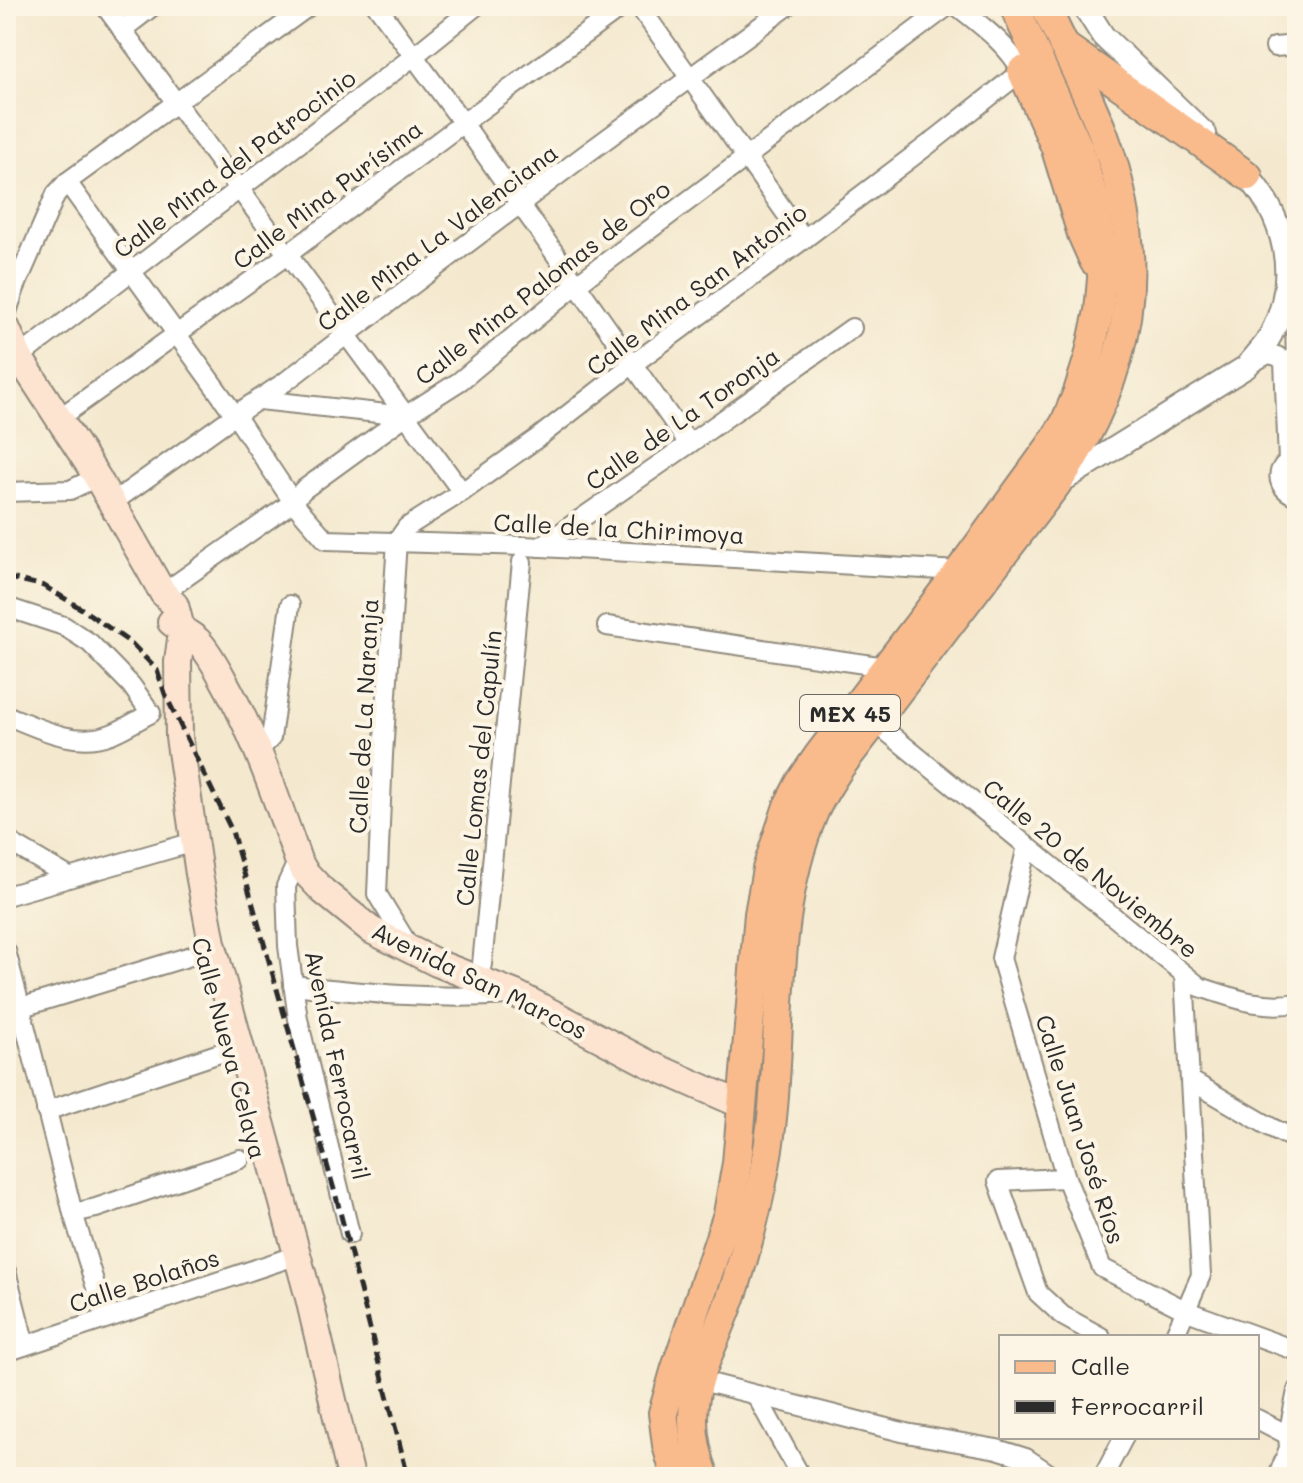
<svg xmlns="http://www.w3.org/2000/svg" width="1303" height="1483" font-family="Mali,sans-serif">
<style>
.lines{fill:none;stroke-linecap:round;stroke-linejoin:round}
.minor-casing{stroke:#908a7d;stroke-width:22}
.tertiary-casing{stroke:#908a7d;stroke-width:26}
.secondary-casing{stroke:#908a7d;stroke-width:30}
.primary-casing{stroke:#908a7d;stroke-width:32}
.minor{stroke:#fff;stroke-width:18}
.tertiary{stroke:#fff;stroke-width:22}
.secondary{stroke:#fde4d1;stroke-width:26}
.primary{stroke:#fabb8c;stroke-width:28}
.rail{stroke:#2b2b2b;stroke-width:5;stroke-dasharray:12 6;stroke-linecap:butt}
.labels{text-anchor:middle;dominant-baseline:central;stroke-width:8;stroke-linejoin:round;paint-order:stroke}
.shield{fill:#fcf5e5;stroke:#6a6863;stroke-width:2}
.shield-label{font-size:22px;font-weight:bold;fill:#2b2b2b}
.street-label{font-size:24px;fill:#2b2b2b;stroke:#fcf5e5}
</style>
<rect width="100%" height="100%" fill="#fcf5e5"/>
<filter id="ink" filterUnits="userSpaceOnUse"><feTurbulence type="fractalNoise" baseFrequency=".0125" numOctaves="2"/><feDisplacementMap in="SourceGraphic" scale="16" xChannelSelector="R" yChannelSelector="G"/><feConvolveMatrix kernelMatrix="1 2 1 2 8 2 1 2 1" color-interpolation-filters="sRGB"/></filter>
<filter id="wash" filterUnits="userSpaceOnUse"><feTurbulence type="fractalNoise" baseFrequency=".006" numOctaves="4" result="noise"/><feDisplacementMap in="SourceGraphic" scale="32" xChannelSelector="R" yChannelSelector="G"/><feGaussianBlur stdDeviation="1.8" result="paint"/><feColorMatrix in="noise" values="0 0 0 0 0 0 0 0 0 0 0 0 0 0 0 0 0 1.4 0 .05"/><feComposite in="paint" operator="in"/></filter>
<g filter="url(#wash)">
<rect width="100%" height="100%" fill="#f4e9cf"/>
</g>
<g filter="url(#ink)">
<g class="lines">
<defs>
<g id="minor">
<path d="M105 6 462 492"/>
<path d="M377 6 463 123 689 444"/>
<path d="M639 6 804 239"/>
<path d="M122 30 153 6"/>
<path d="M1275 47 1297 45"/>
<path d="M67 182 235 415 293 502 326 540 524 546 959 571"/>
<path d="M1291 282 1295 317 1297 411"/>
<path d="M6 315 15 288 56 194 67 182 309 6"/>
<path d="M19 357 414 56 476 6"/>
<path d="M1252 363 1268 354 1277 356 1284 361 1288 462"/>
<path d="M260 400 405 416"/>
<path d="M58 419 287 255 463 123 623 6"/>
<path d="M1297 458C1273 464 1274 489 1297 496"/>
<path d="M6 492 70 490 97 477"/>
<path d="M112 503 235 415 285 382 346 335 586 154 788 6"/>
<path d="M540 547 689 444 852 328"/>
<path d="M163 593 293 502 303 490 405 416 460 381 577 284 948 6"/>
<path d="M6 607 64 626 90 643 131 685 151 713C138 720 124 729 111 734 76 748 38 728 6 715"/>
<path d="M607 626 885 667"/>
<path d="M875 722 1200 987C1235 998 1259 1009 1297 1003"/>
<path d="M257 752 271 738 290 605"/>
<path d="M6 840 69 877"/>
<path d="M1027 846 1001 958 1066 1178 1102 1268 1187 1311 1297 1351"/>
<path d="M298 860 286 886 288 946 298 1019 350 1234"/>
<path d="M6 896 194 842"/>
<path d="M410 948 377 894 383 755 397 541 407 527 462 492 539 437 633 364 804 239 937 138 1022 71C1006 43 982 26 957 6"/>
<path d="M6 951 73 1213 105 1317"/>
<path d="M479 979 482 964 522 562"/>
<path d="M293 985C364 993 437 1000 509 995"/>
<path d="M6 1012 204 952"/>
<path d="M1190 1080 1272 1128 1297 1140"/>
<path d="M46 1111 229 1050"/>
<path d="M1066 1178 998 1181 1038 1293 1063 1316 1101 1337"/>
<path d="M73 1213 96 1208 240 1159"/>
<path d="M6 1271 25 1345"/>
<path d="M1174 1337 1201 1275 1184 975"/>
<path d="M6 1352 298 1255"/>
<path d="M698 1380 906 1433 997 1449 1026 1458 1054 1477"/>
<path d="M756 1395 801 1477"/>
<path d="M1257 1419 1288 1435"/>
<path d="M1280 1471 1289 1448 1288 1435 1297 1391"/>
<path d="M1103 1477 1124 1437"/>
</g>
<g id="tertiary">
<path d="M1084 6 1103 36 1205 134"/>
<path d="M1057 484 1246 367C1253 359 1260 351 1266 343 1303 282 1287 214 1238 166"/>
</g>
<g id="secondary">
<path d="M6 327 19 357 97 477 163 593 175 605 182 632 178 662 179 737 199 874 212 943 309 1298 351 1477"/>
<path d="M171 622C180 630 194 635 200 643 212 657 220 674 229 690 258 744 278 803 298 860L305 872 323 891 371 930 439 964 516 994 651 1065 742 1105"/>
</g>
<g id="primary">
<path d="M1063 45 1248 176"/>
<path d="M1022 71 1055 146 1082 234 1094 261"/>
<path d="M676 1477 667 1445 663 1413 676 1368 728 1214 737 1163 759 914 767 869 788 806 801 781 818 756 963 566 1049 448 1065 423 1078 392 1089 357 1099 311 1102 279V254L1096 206 1079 149 1014 6"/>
<path d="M705 1477C673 1398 712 1358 735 1286 753 1228 768 1168 773 1108 782 1010 774 907 813 814 820 797 830 782 840 767L1056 485C1133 373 1151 262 1103 133 1086 90 1065 48 1045 6"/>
</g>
</defs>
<use href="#minor" class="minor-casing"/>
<use href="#tertiary" class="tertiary-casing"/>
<use href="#secondary" class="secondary-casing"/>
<use href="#primary" class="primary-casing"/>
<use href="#minor" class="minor"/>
<use href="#tertiary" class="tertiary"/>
<use href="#secondary" class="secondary"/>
<use href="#primary" class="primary"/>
<path class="rail" d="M6 577 44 586 82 609 132 644 157 670 165 694 232 831 337 1200 408 1477"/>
</g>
</g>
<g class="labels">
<rect class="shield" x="800" y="695" width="100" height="36" rx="6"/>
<g class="shield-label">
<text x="850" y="713">MEX 45</text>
</g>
<g class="street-label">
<text transform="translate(234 163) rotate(-37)">Calle Mina del Patrocinio</text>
<text transform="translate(327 194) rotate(-37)">Calle Mina Purísima</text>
<text transform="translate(437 237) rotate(-37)">Calle Mina La Valenciana</text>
<text transform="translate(542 282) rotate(-38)">Calle Mina Palomas de Oro</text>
<text transform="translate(696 289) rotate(-37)">Calle Mina San Antonio</text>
<text transform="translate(682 418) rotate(-35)">Calle de La Toronja</text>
<text transform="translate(619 528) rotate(3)">Calle de la Chirimoya</text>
<text transform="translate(363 716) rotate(-87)">Calle de La Naranja</text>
<text transform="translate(478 768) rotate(-84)">Calle Lomas del Capulín</text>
<text transform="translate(1091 868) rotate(39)">Calle 20 de Noviembre</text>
<text transform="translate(480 980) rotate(26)">Avenida San Marcos</text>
<text transform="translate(230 1048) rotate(75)">Calle Nueva Celaya</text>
<text transform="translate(338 1065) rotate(78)">Avenida Ferrocarril</text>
<text transform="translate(1081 1129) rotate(72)">Calle Juan José Ríos</text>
<text transform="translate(144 1280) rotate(-18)">Calle Bolaños</text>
</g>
</g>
<rect width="1303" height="1483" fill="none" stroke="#fcf5e5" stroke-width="32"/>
<rect x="999" y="1335" width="260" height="104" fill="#fcf5e5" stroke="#a8a49b" stroke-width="2"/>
<rect x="1015" y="1361" width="40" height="12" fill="#fabb8c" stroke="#a8a49b" stroke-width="2"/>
<text x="1071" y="1375" font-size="24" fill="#2b2b2b">Calle</text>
<rect x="1015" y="1401" width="40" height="12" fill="#2b2b2b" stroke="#a8a49b" stroke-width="2"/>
<text x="1071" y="1415" font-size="24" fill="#2b2b2b">Ferrocarril</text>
</svg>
